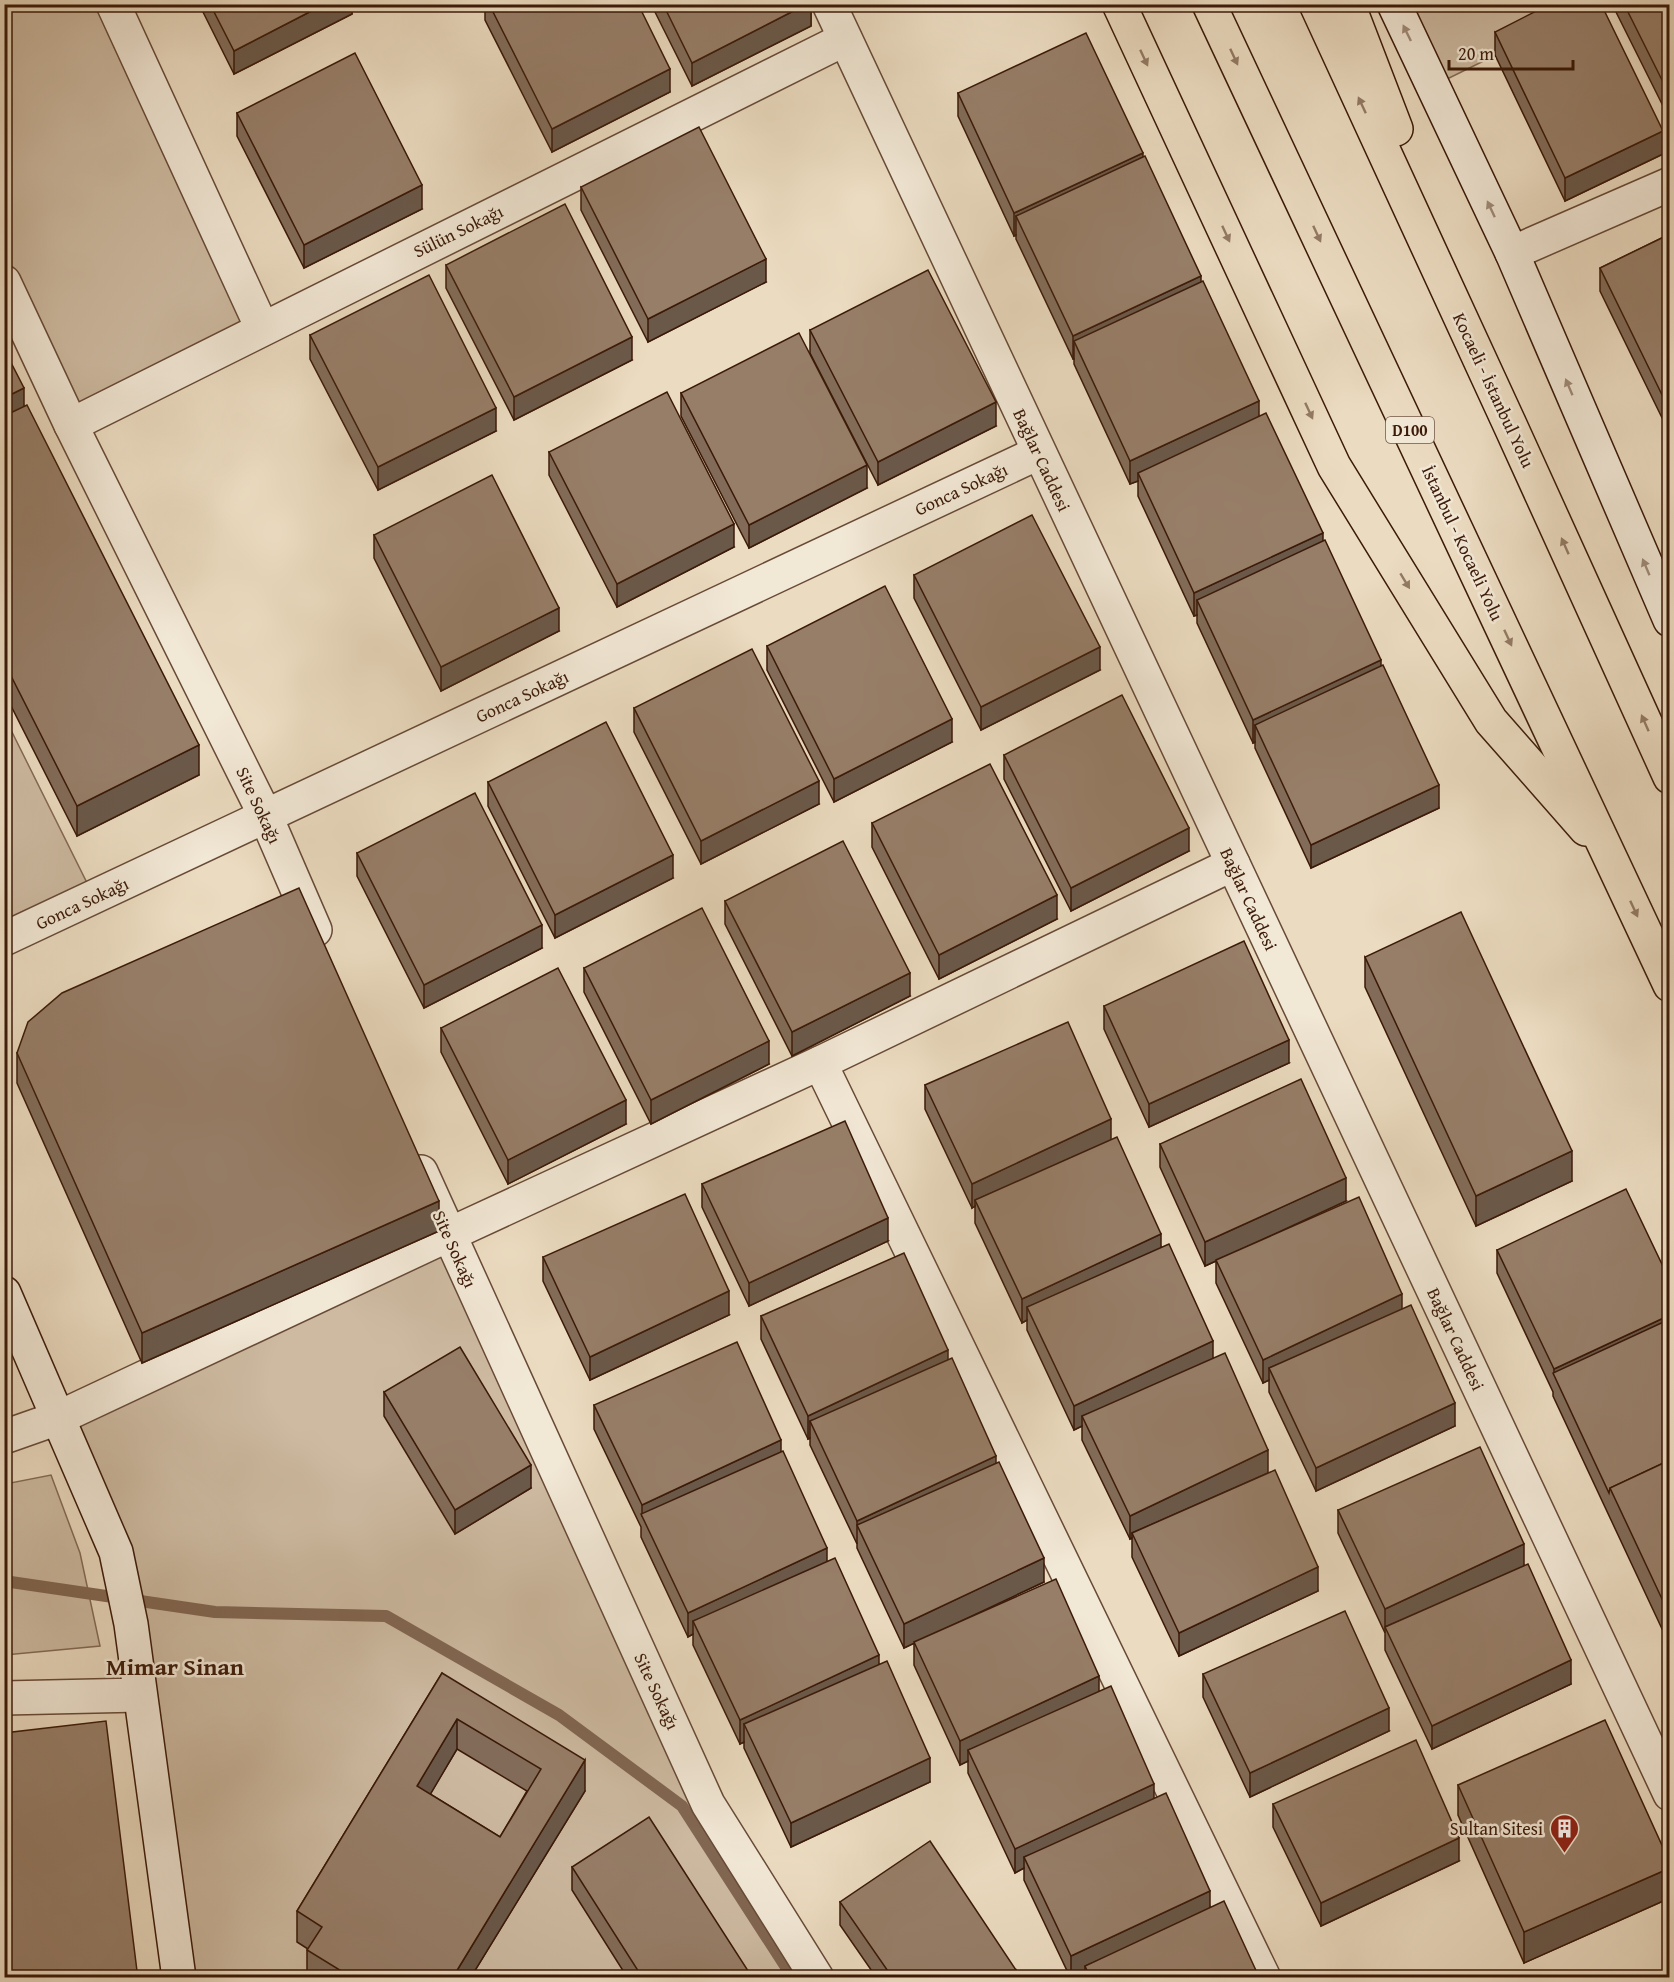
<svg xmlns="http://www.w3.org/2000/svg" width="1674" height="1982" font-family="'Gentium Book Plus',serif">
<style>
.green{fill:#cdbaa1;stroke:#846a54;stroke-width:1.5}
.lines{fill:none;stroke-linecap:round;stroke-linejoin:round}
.stream{stroke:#816651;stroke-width:12}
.minor-casing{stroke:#674a36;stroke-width:36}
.secondary-casing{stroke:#3b1a08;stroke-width:36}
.trunk-casing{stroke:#3b1a08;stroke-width:36}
.minor{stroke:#f2e8d6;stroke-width:33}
.secondary{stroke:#f2e8d6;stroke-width:33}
.trunk{stroke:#ebdbc0;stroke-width:33}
.wall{fill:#826c59;stroke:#3b1a08;stroke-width:1.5;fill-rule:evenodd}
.shaded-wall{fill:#6a5849;stroke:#3b1a08;stroke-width:1.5}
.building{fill:#977e68;stroke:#3b1a08;stroke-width:1.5;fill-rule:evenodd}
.oneway{fill:#a08b79}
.oneway2{fill:#937a64}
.labels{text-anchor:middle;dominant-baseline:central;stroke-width:5;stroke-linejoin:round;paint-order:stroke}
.shield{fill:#f2e8d6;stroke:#725846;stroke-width:1.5}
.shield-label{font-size:16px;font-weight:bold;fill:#3b1a08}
.street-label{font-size:18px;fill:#3b1a08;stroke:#f2e8d6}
.poi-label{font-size:18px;fill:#3b1a08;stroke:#f2e8d6;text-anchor:end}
.district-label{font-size:24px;font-weight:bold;fill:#3b1a08;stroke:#f2e8d6}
</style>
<rect width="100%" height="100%" fill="#ebdbc0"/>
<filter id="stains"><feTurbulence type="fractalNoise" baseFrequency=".00333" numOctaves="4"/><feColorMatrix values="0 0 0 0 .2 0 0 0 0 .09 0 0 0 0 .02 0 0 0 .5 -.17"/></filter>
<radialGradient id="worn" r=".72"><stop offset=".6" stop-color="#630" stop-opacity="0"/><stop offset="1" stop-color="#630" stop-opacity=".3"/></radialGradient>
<g class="green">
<path d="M4 5H113L262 328 71 425 5 282Z"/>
<path d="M1394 5H1597L1433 86Z"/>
<path d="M4 716 94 897 4 939Z"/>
<path d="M448 1235 708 1804 817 1977H179L131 1624 58 1418Z"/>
<path d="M51 1475 80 1553 100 1646 5 1655V1484Z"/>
</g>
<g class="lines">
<path class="stream" d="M4 1581 215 1612 386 1616 559 1715 682 1806 793 1978"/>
<defs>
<g id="minor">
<path d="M113 4 262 328"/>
<path d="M829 4 1670 1794"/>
<path d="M1512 253 1670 184"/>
<path d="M4 282 71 425 266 817 315 930"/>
<path d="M71 425 845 39"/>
<path d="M4 939 1038 453"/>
<path d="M820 1063 1264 1978"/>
<path d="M421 1172 708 1804 817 1978"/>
<path d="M4 1437 58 1418 448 1235 820 1063 1233 864"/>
<path d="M4 1698 140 1695"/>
</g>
<g id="secondary">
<path d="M1394 4 1512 253 1670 620"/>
<path d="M4 1293 116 1552 131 1624 179 1978"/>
</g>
<g id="trunk">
<path d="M1119 4 1334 466 1491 721 1586 829"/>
<path d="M1209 4 1670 985"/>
<path d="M1316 4 1510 425 1670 777"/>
<path d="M1348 4 1396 129"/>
</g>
</defs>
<use href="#minor" class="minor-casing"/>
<use href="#secondary" class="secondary-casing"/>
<use href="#trunk" class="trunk-casing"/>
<use href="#minor" class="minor"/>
<use href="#secondary" class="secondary"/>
<use href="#trunk" class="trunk"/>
</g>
<g class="wall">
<path d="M199 4H352V14L234 74Z"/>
<path d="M485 4H638L670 92 552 152 485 20Z"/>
<path d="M651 4H811V26L692 86Z"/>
<path d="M1612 4H1670V120Z"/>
<path d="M1495 32 1663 154 1565 201 1495 55Z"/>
<path d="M958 93 1143 157 1201 282 1259 416 1323 541 1381 666 1439 808 1311 868 1255 748V742L1253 743 1197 623V615L1194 616 1138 496V481L1130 484 1074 364V359H1073L1016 239V235L1014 236 958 116Z"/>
<path d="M237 113 422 209 304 268 237 136Z"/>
<path d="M581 187 766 282 648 342 581 210Z"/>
<path d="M1670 234V425L1666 426 1600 291V268Z"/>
<path d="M446 265 632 360 514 420 446 288Z"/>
<path d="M810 330 996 426 878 485 810 353Z"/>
<path d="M310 335 496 431 378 490 310 359Z"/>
<path d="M4 349 24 406 199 775 77 836 4 692Z"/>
<path d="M681 393 867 488 749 548 681 416Z"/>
<path d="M549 452 734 547 617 607 549 475Z"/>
<path d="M374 535 559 631 441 691 374 558Z"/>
<path d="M914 575 1100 670 981 730 914 598Z"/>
<path d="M767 646 952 742 834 802 767 670Z"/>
<path d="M634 708 819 804 701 864 634 732Z"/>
<path d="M1004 755 1189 851 1071 911 1004 779Z"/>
<path d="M488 782 673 878 555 938 488 806Z"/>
<path d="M872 823 1057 919 939 979 872 847Z"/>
<path d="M357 853 542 948 424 1008 357 876Z"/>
<path d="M725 901 910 996 792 1056 725 924Z"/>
<path d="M1365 957 1572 1181 1476 1226 1365 987Z"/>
<path d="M584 968 769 1064 651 1124 584 992Z"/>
<path d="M1104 1006 1289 1063 1149 1127 1104 1029Z"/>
<path d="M441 1028 626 1124 508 1184 441 1052Z"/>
<path d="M17 1053 439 1231 142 1363 17 1083Z"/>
<path d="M925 1085 1111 1140 1213 1358 1268 1473 1318 1591 1179 1656 1132 1557V1538L1130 1539 1082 1440V1426L1074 1430 1027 1330V1320L1022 1323 975 1223V1206L972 1208 925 1109Z"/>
<path d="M1160 1144 1346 1201 1287 1228 1402 1310 1455 1426 1316 1491 1269 1392V1380L1263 1383 1216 1283V1261L1205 1266 1160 1167Z"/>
<path d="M702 1184 888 1241 749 1306 702 1207Z"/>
<path d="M1497 1250 1670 1281V1646L1553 1396V1392L1497 1273Z"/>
<path d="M543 1257 729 1315 590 1380 543 1281Z"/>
<path d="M761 1316 948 1360 996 1464 1044 1582 956 1623 1099 1691 1210 1908 1259 1977H1085V1973L1075 1977H1070L1024 1880V1868L1015 1873 968 1773V1761L960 1765 914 1665V1643L904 1648 857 1548V1544L810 1445V1438L808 1439 761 1339Z"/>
<path d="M384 1392 531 1488 455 1534 384 1416Z"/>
<path d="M594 1405 781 1452 827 1562 879 1664 930 1782 791 1847 744 1748V1742L740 1744 693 1645V1634L688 1637 641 1537V1527L594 1429Z"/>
<path d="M1338 1510 1524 1565 1571 1684 1432 1749 1385 1650V1633L1338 1533Z"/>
<path d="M442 1673 585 1791 471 1977H307V1950L308 1949 297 1942V1911ZM457 1749 527 1791 500 1837 430 1794Z"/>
<path d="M1203 1674 1389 1731 1250 1797 1203 1697Z"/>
<path d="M4 1733 137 1971V1977H8L4 1947Z"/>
<path d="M1458 1785 1670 1863V1898L1524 1963 1458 1815Z"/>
<path d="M1273 1804 1459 1861 1321 1926 1273 1827Z"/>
<path d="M572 1867 752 1977H627L572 1890Z"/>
<path d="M840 1902 1016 1977H876L840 1925Z"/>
</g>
<g class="shaded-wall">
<path d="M325 4H352V14L234 74V51Z"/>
<path d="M807 4H811V26L692 86V63Z"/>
<path d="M670 69V92L552 152V129Z"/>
<path d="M1663 131V154L1565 201V178Z"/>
<path d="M1143 153V176L1016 216V235L1014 236V213Z"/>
<path d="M422 185V209L304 268V245Z"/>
<path d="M766 259V282L648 342V319Z"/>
<path d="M1201 276V300L1074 341V359H1073V336Z"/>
<path d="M632 337V360L514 420V397Z"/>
<path d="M24 388V411L4 421V398Z"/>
<path d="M1259 401V424L1138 473V481L1130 484V461Z"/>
<path d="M996 402V426L878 485V462Z"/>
<path d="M1670 402V425L1666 426V403Z"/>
<path d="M496 408V431L378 490V467Z"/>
<path d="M867 465V488L749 548V525Z"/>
<path d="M734 524V547L617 607V584Z"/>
<path d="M1323 533V556L1197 600V615L1194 616V593Z"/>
<path d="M559 608V631L441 691V667Z"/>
<path d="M1100 647V670L981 730V707Z"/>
<path d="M1381 660V683L1255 725V742L1253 743V720Z"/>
<path d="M952 719V742L834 802V779Z"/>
<path d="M199 745V775L77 836V806Z"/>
<path d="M819 781V804L701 864V841Z"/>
<path d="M1439 785V808L1311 868V845Z"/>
<path d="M1189 828V851L1071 911V888Z"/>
<path d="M673 855V878L555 938V915Z"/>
<path d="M1057 895V919L939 979V955Z"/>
<path d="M542 925V948L424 1008V985Z"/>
<path d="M910 973V996L792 1056V1032Z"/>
<path d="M1289 1040V1063L1149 1127V1104Z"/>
<path d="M769 1041V1064L651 1124V1100Z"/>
<path d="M626 1100V1124L508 1184V1160Z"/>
<path d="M1111 1119V1142L975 1200V1206L972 1208V1184Z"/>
<path d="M1572 1151V1181L1476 1226V1196Z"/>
<path d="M1346 1178V1201L1205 1266V1242Z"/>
<path d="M439 1201V1231L142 1363V1333Z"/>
<path d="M888 1218V1241L749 1306V1283Z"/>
<path d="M1161 1234V1258L1027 1307V1320L1022 1323V1299Z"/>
<path d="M729 1291V1315L590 1380V1357Z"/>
<path d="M1402 1294V1317L1269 1368V1380L1263 1383V1360Z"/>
<path d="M1670 1315V1339L1554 1374V1369Z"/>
<path d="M1213 1341V1365L1082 1416V1426L1074 1430V1406Z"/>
<path d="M948 1350V1374L810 1421V1438L808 1439V1416Z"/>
<path d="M1455 1403V1426L1316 1491V1468Z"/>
<path d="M781 1440V1463L642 1516V1505Z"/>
<path d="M1268 1450V1473L1132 1533V1538L1130 1539V1516Z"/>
<path d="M996 1456V1479L857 1525V1544V1521Z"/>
<path d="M531 1465V1488L455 1534V1510Z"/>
<path d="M1524 1544V1568L1385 1627V1633V1609Z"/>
<path d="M827 1548V1572L693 1621V1634L688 1637V1613Z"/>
<path d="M1044 1558V1582L904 1648V1624Z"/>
<path d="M1318 1567V1591L1179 1656V1633Z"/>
<path d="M879 1655V1679L744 1724V1742L740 1744V1720Z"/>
<path d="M1571 1660V1684L1432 1749V1726Z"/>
<path d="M1099 1676V1700L968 1750V1761L960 1765V1741Z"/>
<path d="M1389 1708V1731L1250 1797V1773Z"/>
<path d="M457 1719V1749L417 1817V1786Z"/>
<path d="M930 1758V1782L791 1847V1823Z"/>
<path d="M585 1760V1791L471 1977H453Z"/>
<path d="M1154 1784V1807L1024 1857V1868L1015 1873V1849Z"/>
<path d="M1459 1838V1861L1321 1926V1903Z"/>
<path d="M1670 1868V1898L1524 1963V1932Z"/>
<path d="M1210 1891V1914L1085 1966V1973L1075 1977H1071V1956Z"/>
<path d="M1016 1970V1977H1006Z"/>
</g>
<g class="building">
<path d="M210 4H325L234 51Z"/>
<path d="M489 4H638L670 69 552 129Z"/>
<path d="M663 4H807L692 63Z"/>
<path d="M1550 4H1601L1663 131 1565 178 1495 32Z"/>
<path d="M1624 4H1670V96Z"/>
<path d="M1086 33 1143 153 1014 213 958 93Z"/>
<path d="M355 53 422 185 304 245 237 113Z"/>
<path d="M699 127 766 259 648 319 581 187Z"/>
<path d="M1145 156 1201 276 1073 336 1016 216Z"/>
<path d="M565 204 632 337 514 397 446 265Z"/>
<path d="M1670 234V402L1666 403 1600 268Z"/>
<path d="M928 270 996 402 878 462 810 330Z"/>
<path d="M429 275 496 408 378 467 310 335Z"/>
<path d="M1203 281 1259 401 1130 461 1074 341Z"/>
<path d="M799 333 867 465 749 525 681 393Z"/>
<path d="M4 349 24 388 4 398Z"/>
<path d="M667 392 734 524 617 584 549 452Z"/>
<path d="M27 405 199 745 77 806 4 662V416Z"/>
<path d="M1266 413 1323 533 1194 593 1138 473Z"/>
<path d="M492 475 559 608 441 667 374 535Z"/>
<path d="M1032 515 1100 647 981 707 914 575Z"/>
<path d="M1325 540 1381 660 1253 720 1197 600Z"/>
<path d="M885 586 952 719 834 779 767 646Z"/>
<path d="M752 649 819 781 701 841 634 708Z"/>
<path d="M1383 665 1439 785 1311 845 1255 725Z"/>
<path d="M1122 695 1189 828 1071 888 1004 755Z"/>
<path d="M606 722 673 855 555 915 488 782Z"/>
<path d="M990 764 1057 895 939 955 872 823Z"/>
<path d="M475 793 542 925 424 985 357 853Z"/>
<path d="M843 841 910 973 792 1032 725 901Z"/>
<path d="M299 888 439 1201 142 1333 17 1053 28 1022 62 993Z"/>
<path d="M702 908 769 1041 651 1100 584 968Z"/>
<path d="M1461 912 1572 1151 1476 1196 1365 957Z"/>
<path d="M1244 941 1289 1040 1149 1104 1104 1006Z"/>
<path d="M558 968 626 1100 508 1160 441 1028Z"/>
<path d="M1068 1022 1111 1119 972 1184 925 1085Z"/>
<path d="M1301 1079 1346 1178 1205 1242 1160 1144Z"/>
<path d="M845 1121 888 1218 749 1283 702 1184Z"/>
<path d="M1117 1137 1161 1234 1022 1299 975 1200Z"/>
<path d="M1626 1189 1670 1281V1315L1554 1369 1497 1250Z"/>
<path d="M685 1194 729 1291 590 1357 543 1257Z"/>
<path d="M1359 1197 1402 1294 1263 1360 1216 1260Z"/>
<path d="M1169 1244 1213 1341 1074 1406 1027 1307Z"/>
<path d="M904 1253 948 1350 808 1416 761 1316Z"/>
<path d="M1411 1305 1455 1403 1316 1468 1269 1368Z"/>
<path d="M1670 1319V1460L1610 1488 1609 1493 1553 1373Z"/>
<path d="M737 1342 781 1440 642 1505 594 1405Z"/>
<path d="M460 1347 531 1465 455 1510 384 1392Z"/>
<path d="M1225 1353 1268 1450 1130 1516 1082 1416Z"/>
<path d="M952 1358 996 1456 857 1521 810 1421Z"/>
<path d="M1480 1447 1524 1544 1385 1609 1338 1510Z"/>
<path d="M783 1451 827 1548 688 1613 641 1514Z"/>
<path d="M1670 1460V1616L1610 1488Z"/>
<path d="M999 1462 1044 1558 904 1624 857 1525Z"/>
<path d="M1275 1470 1318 1567 1179 1633 1132 1533Z"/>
<path d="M835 1558 879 1655 740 1720 693 1621Z"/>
<path d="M1528 1564 1571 1660 1432 1726 1385 1627Z"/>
<path d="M1056 1579 1099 1676 960 1741 914 1642Z"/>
<path d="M1345 1611 1389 1708 1250 1773 1203 1674Z"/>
<path d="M887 1661 930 1758 791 1823 744 1724Z"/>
<path d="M442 1673 585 1760 453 1977H351L307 1950 322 1927 297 1911ZM457 1719 541 1769 500 1837 417 1786Z"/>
<path d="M1111 1686 1154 1784 1015 1849 968 1750Z"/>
<path d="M1605 1720 1670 1863V1868L1524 1932 1458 1785Z"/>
<path d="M106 1721 137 1971 81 1977H12L4 1917V1733Z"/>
<path d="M1416 1740 1459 1838 1321 1903 1273 1804Z"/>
<path d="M1166 1793 1210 1891 1071 1956 1024 1857Z"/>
<path d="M649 1817 752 1977H642L572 1867Z"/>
<path d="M930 1841 1016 1970 1006 1977H892L840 1902Z"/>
<path d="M1224 1901 1259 1977H1090L1085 1966Z"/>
</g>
<defs><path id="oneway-solid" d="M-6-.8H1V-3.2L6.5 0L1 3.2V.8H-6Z" transform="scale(1.5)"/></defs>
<g class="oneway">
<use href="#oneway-solid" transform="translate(1407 33) rotate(-116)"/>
<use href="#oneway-solid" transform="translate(1491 209) rotate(-115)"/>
<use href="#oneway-solid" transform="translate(1569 387) rotate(-113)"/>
<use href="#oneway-solid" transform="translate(1646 567) rotate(-113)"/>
</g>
<g class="oneway2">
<use href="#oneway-solid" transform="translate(1234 57) rotate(65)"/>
<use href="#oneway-solid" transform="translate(1144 58) rotate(65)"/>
<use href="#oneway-solid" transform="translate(1362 105) rotate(-115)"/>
<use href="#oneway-solid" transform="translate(1226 234) rotate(65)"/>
<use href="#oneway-solid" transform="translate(1317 234) rotate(65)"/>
<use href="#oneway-solid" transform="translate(1309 411) rotate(65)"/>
<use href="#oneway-solid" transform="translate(1565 546) rotate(-114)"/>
<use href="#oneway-solid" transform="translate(1405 581) rotate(59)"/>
<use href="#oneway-solid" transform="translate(1508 638) rotate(65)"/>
<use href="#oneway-solid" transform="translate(1645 723) rotate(-114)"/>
<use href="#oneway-solid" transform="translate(1634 909) rotate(65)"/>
</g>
<defs>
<symbol id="building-pin" viewBox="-11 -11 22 30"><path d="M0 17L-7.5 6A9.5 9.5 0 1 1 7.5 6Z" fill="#8f2418" stroke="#f2e8d6"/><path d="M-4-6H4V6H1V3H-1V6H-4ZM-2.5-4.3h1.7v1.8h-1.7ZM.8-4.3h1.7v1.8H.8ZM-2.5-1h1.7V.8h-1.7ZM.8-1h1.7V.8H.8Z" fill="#fff"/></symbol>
</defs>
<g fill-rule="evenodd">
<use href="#building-pin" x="1548" y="1812" width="33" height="45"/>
</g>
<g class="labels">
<rect class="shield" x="1386" y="417" width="48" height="26" rx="4.5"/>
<g class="shield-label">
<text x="1410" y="430">D100</text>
</g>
<g class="street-label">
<text transform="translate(458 231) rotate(-26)">Sülün Sokağı</text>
<text transform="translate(1494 390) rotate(65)">Kocaeli - İstanbul Yolu</text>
<text transform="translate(1042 460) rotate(65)">Bağlar Caddesi</text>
<text transform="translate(961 489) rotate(-25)">Gonca Sokağı</text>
<text transform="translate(1463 543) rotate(65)">İstanbul - Kocaeli Yolu</text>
<text transform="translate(522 696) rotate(-25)">Gonca Sokağı</text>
<text transform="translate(259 805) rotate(65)">Site Sokağı</text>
<text transform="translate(1249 899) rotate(65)">Bağlar Caddesi</text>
<text transform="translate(82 903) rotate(-25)">Gonca Sokağı</text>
<text transform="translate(455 1249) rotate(66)">Site Sokağı</text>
<text transform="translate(1456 1339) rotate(65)">Bağlar Caddesi</text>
<text transform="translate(657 1691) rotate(65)">Site Sokağı</text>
</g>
<g class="poi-label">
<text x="1543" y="1828">Sultan Sitesi</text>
</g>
<g class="district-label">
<text x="175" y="1666">Mimar Sinan</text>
</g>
</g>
<rect width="1674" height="1982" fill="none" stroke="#ebdbc0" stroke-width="24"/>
<rect x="6" y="6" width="1662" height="1970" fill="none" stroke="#3b1a08" stroke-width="3"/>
<rect x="12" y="12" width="1650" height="1958" fill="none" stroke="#3b1a08" stroke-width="1.5"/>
<path d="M1449 60v9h124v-9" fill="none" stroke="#3b1a08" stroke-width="3"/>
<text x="1458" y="60" font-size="18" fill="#3b1a08" stroke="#f2e8d6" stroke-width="4.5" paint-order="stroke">20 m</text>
<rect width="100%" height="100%" filter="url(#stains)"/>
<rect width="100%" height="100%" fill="url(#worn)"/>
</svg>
